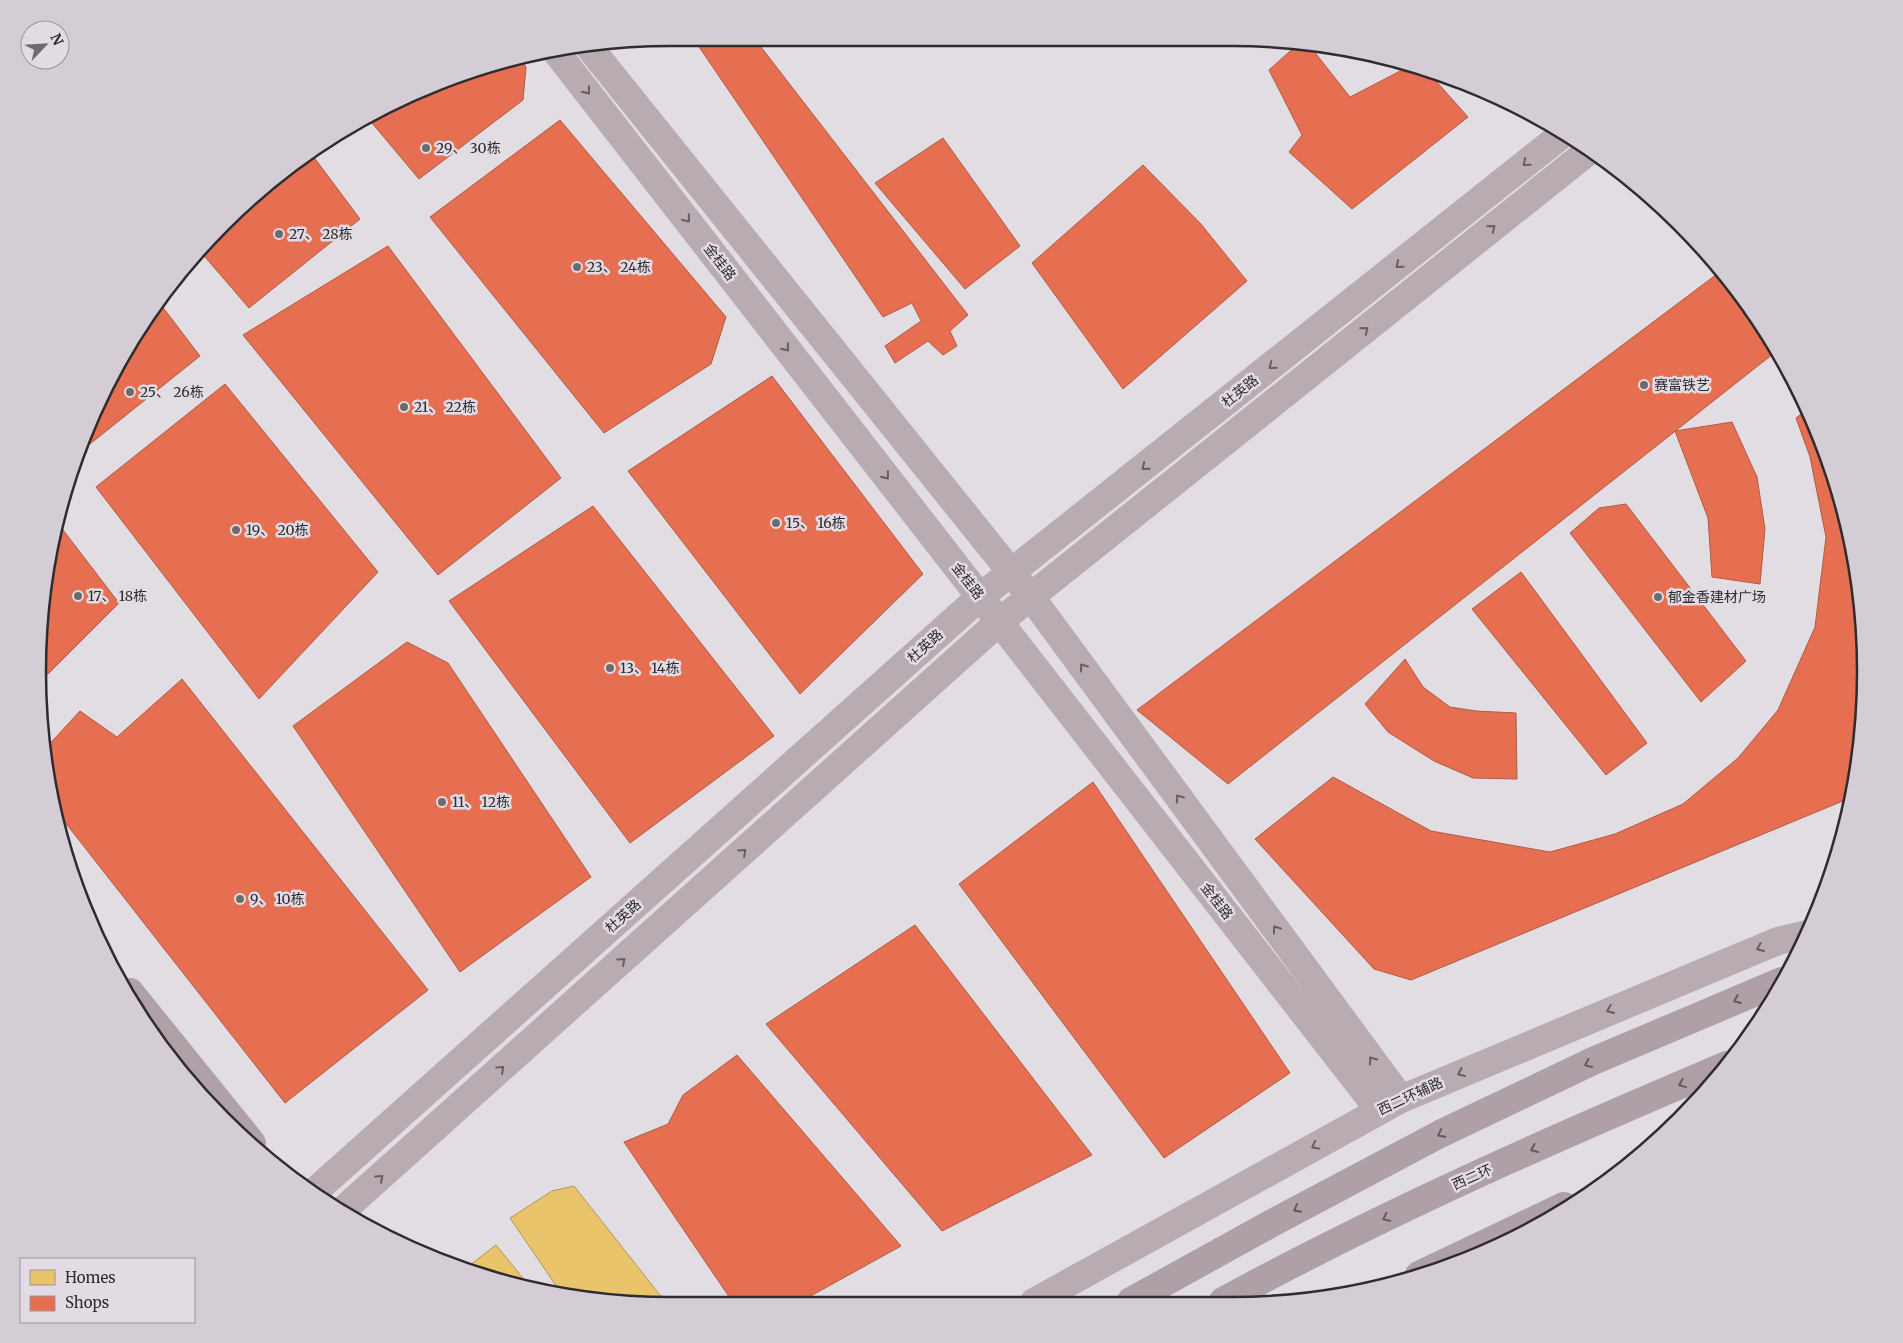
<svg xmlns="http://www.w3.org/2000/svg" width="1903" height="1343" font-family="Merriweather,'Noto Sans SC',serif">
<style>
.homes{fill:#e9c46a;stroke:#b19658}
.shops{fill:#e76f51;stroke:#b05b47}
.lines{fill:none;stroke-linecap:round;stroke-linejoin:round}
.minor{stroke:#b8abb1;stroke-width:28}
.tertiary{stroke:#b8abb1;stroke-width:28}
.secondary{stroke:#b0a1a8;stroke-width:28}
.trunk{stroke:#afa0a8;stroke-width:28}
.oneway{stroke:#655f63}
.oneway2{stroke:#625a5f}
.poi-dot{fill:#6d6a6e;stroke:#e3dbe4;stroke-width:2}
.labels{text-anchor:middle;dominant-baseline:central;stroke-width:5;stroke-linejoin:round;paint-order:stroke}
.poi-label{font-size:14px;fill:#2e2c2f;stroke:#e3dbe4;text-anchor:start}
.street-label{font-size:14px;fill:#2e2c2f;stroke:#e3dbe4}
.rim{fill:none;stroke:#2e2c2f;stroke-width:2.5}
</style>
<rect width="100%" height="100%" fill="#e2dde2"/>
<g class="homes">
<path d="M574 1186 667 1304H630L561 1293 510 1218 552 1191Z"/>
<path d="M496 1245 531 1288 508 1284 466 1268Z"/>
</g>
<g class="shops">
<path d="M693 38H754L968 315 950 331 957 346 943 355 928 341 895 363 885 346 921 321 912 303 883 317Z"/>
<path d="M1298 44 1309 45 1350 97 1410 66 1428 72 1468 117 1352 209 1289 152 1302 135 1269 70Z"/>
<path d="M519 58 526 67 523 100 419 179 367 117 391 103 507 59Z"/>
<path d="M560 120 726 317 711 364 604 433 430 217Z"/>
<path d="M943 138 1020 246 965 289 875 183Z"/>
<path d="M310 152 360 219 249 308 199 250Z"/>
<path d="M1143 165 1200 223 1247 281 1123 389 1032 263Z"/>
<path d="M388 246 561 478 438 575 243 335Z"/>
<path d="M1721 271 1778 350 1228 784 1137 710Z"/>
<path d="M158 301 200 356 80 452 86 429 144 320Z"/>
<path d="M772 376 923 574 800 694 628 471Z"/>
<path d="M225 384 378 572 259 699 96 487Z"/>
<path d="M1806 410 1832 467 1860 588 1864 713 1850 798 1411 980 1374 969 1255 839 1333 777 1431 831 1550 852 1615 834 1683 804 1738 758 1778 710 1815 627 1826 537 1810 457 1796 418Z"/>
<path d="M1732 422 1757 477 1765 529 1760 584 1712 577 1708 518 1675 431Z"/>
<path d="M1626 504 1746 661 1701 702 1570 533 1599 508Z"/>
<path d="M593 506 774 736 630 843 449 601Z"/>
<path d="M60 526 119 603 43 679V589Z"/>
<path d="M1521 572 1647 743 1606 775 1472 609Z"/>
<path d="M407 642 448 663 591 877 460 972 293 726Z"/>
<path d="M1405 659 1423 687 1450 707 1476 711 1516 713 1517 779 1473 778 1434 761 1388 732 1365 704Z"/>
<path d="M182 679 428 990 285 1103 53 807 43 751 80 711 117 737Z"/>
<path d="M1093 782 1290 1073 1164 1158 959 884Z"/>
<path d="M915 925 1092 1155 942 1231 766 1024Z"/>
<path d="M737 1055 901 1246 798 1303 734 1304 624 1142 668 1124 683 1095Z"/>
</g>
<g class="lines">
<g class="minor">
<path d="M590 48 1031 597 1401 1099"/>
<path d="M557 53 1379 1110"/>
<path d="M314 1192 980 597 1564 133"/>
<path d="M343 1210 999 622 1590 150"/>
</g>
<path class="tertiary" d="M1034 1302 1401 1099 1778 941 1807 934"/>
<path class="secondary" d="M130 992 252 1143"/>
<g class="trunk">
<path d="M1419 1275 1564 1206"/>
<path d="M1131 1301 1274 1222 1440 1134 1593 1061 1782 981"/>
<path d="M1223 1301C1386 1212 1557 1137 1727 1065"/>
</g>
</g>
<defs><path id="oneway-chevron" d="M-2-3.5L2.5 0L-2 3.5" fill="none" stroke-width="1.6" stroke-linecap="round" stroke-linejoin="round" transform="scale(1.25)"/></defs>
<g class="oneway">
<use href="#oneway-chevron" transform="translate(587 91) rotate(52)"/>
<use href="#oneway-chevron" transform="translate(1526 163) rotate(141)"/>
<use href="#oneway-chevron" transform="translate(687 219) rotate(52)"/>
<use href="#oneway-chevron" transform="translate(1492 228) rotate(-39)"/>
<use href="#oneway-chevron" transform="translate(1399 265) rotate(141)"/>
<use href="#oneway-chevron" transform="translate(1365 330) rotate(-39)"/>
<use href="#oneway-chevron" transform="translate(786 348) rotate(52)"/>
<use href="#oneway-chevron" transform="translate(1272 366) rotate(141)"/>
<use href="#oneway-chevron" transform="translate(1145 467) rotate(141)"/>
<use href="#oneway-chevron" transform="translate(886 476) rotate(52)"/>
<use href="#oneway-chevron" transform="translate(1083 667) rotate(-126)"/>
<use href="#oneway-chevron" transform="translate(1179 798) rotate(-126)"/>
<use href="#oneway-chevron" transform="translate(743 852) rotate(-42)"/>
<use href="#oneway-chevron" transform="translate(1276 929) rotate(-126)"/>
<use href="#oneway-chevron" transform="translate(1760 948) rotate(157)"/>
<use href="#oneway-chevron" transform="translate(622 961) rotate(-42)"/>
<use href="#oneway-chevron" transform="translate(1610 1010) rotate(157)"/>
<use href="#oneway-chevron" transform="translate(1372 1060) rotate(-126)"/>
<use href="#oneway-chevron" transform="translate(501 1069) rotate(-42)"/>
<use href="#oneway-chevron" transform="translate(1461 1073) rotate(157)"/>
<use href="#oneway-chevron" transform="translate(1315 1146) rotate(151)"/>
<use href="#oneway-chevron" transform="translate(380 1178) rotate(-42)"/>
</g>
<g class="oneway2">
<use href="#oneway-chevron" transform="translate(1737 1000) rotate(157)"/>
<use href="#oneway-chevron" transform="translate(1588 1064) rotate(155)"/>
<use href="#oneway-chevron" transform="translate(1682 1084) rotate(157)"/>
<use href="#oneway-chevron" transform="translate(1441 1134) rotate(153)"/>
<use href="#oneway-chevron" transform="translate(1534 1149) rotate(156)"/>
<use href="#oneway-chevron" transform="translate(1297 1209) rotate(152)"/>
<use href="#oneway-chevron" transform="translate(1386 1218) rotate(154)"/>
</g>
<g class="poi-dot">
<circle cx="426" cy="148" r="5"/>
<circle cx="279" cy="234" r="5"/>
<circle cx="577" cy="267" r="5"/>
<circle cx="1644" cy="385" r="5"/>
<circle cx="130" cy="392" r="5"/>
<circle cx="404" cy="407" r="5"/>
<circle cx="776" cy="523" r="5"/>
<circle cx="236" cy="530" r="5"/>
<circle cx="78" cy="596" r="5"/>
<circle cx="1658" cy="597" r="5"/>
<circle cx="610" cy="668" r="5"/>
<circle cx="442" cy="802" r="5"/>
<circle cx="240" cy="899" r="5"/>
</g>
<g class="labels">
<g class="poi-label">
<text x="436" y="148">29、 30栋</text>
<text x="289" y="234">27、 28栋</text>
<text x="587" y="267">23、 24栋</text>
<text x="1654" y="385">赛富铁艺</text>
<text x="140" y="392">25、 26栋</text>
<text x="414" y="407">21、 22栋</text>
<text x="786" y="523">15、 16栋</text>
<text x="246" y="530">19、 20栋</text>
<text x="88" y="596">17、 18栋</text>
<text x="1668" y="597">郁金香建材广场</text>
<text x="620" y="668">13、 14栋</text>
<text x="452" y="802">11、 12栋</text>
<text x="250" y="899">9、 10栋</text>
</g>
<g class="street-label">
<text transform="translate(720 262) rotate(52)">金桂路</text>
<text transform="translate(1240 391) rotate(-39)">杜英路</text>
<text transform="translate(968 581) rotate(52)">金桂路</text>
<text transform="translate(925 646) rotate(-42)">杜英路</text>
<text transform="translate(1217 901) rotate(52)">金桂路</text>
<text transform="translate(623 916) rotate(-42)">杜英路</text>
<text transform="translate(1410 1096) rotate(-25)">西二环辅路</text>
<text transform="translate(1472 1177) rotate(-24)">西二环</text>
</g>
</g>
<path d="M0 0H1903V1343H0ZM671 46H1232A625 625 0 0 1 1857 671V672A625 625 0 0 1 1232 1297H671A625 625 0 0 1 46 672V671A625 625 0 0 1 671 46Z" fill="#d5cdd6" fill-rule="evenodd"/>
<path class="rim" d="M671 46H1232A625 625 0 0 1 1857 671V672A625 625 0 0 1 1232 1297H671A625 625 0 0 1 46 672V671A625 625 0 0 1 671 46Z"/>
<rect x="20" y="1258" width="175" height="65" fill="#e3dbe4" stroke="#9b959c"/>
<rect x="30" y="1270" width="25" height="15" fill="#e9c46a" stroke="#9b959c"/>
<text x="65" y="1283" font-size="15" fill="#2e2c2f">Homes</text>
<rect x="30" y="1296" width="25" height="15" fill="#e76f51" stroke="#9b959c"/>
<text x="65" y="1308" font-size="15" fill="#2e2c2f">Shops</text>
<g transform="translate(45 45) rotate(65)"><circle r="24" fill="#e3dbe4" stroke="#9b959c"/>
<path d="M0-4L9 19L0 12L-9 19Z" fill="#6d6a6e"/>
<text y="-8" font-size="14" font-weight="bold" text-anchor="middle" fill="#2e2c2f">N</text>
</g>
</svg>
